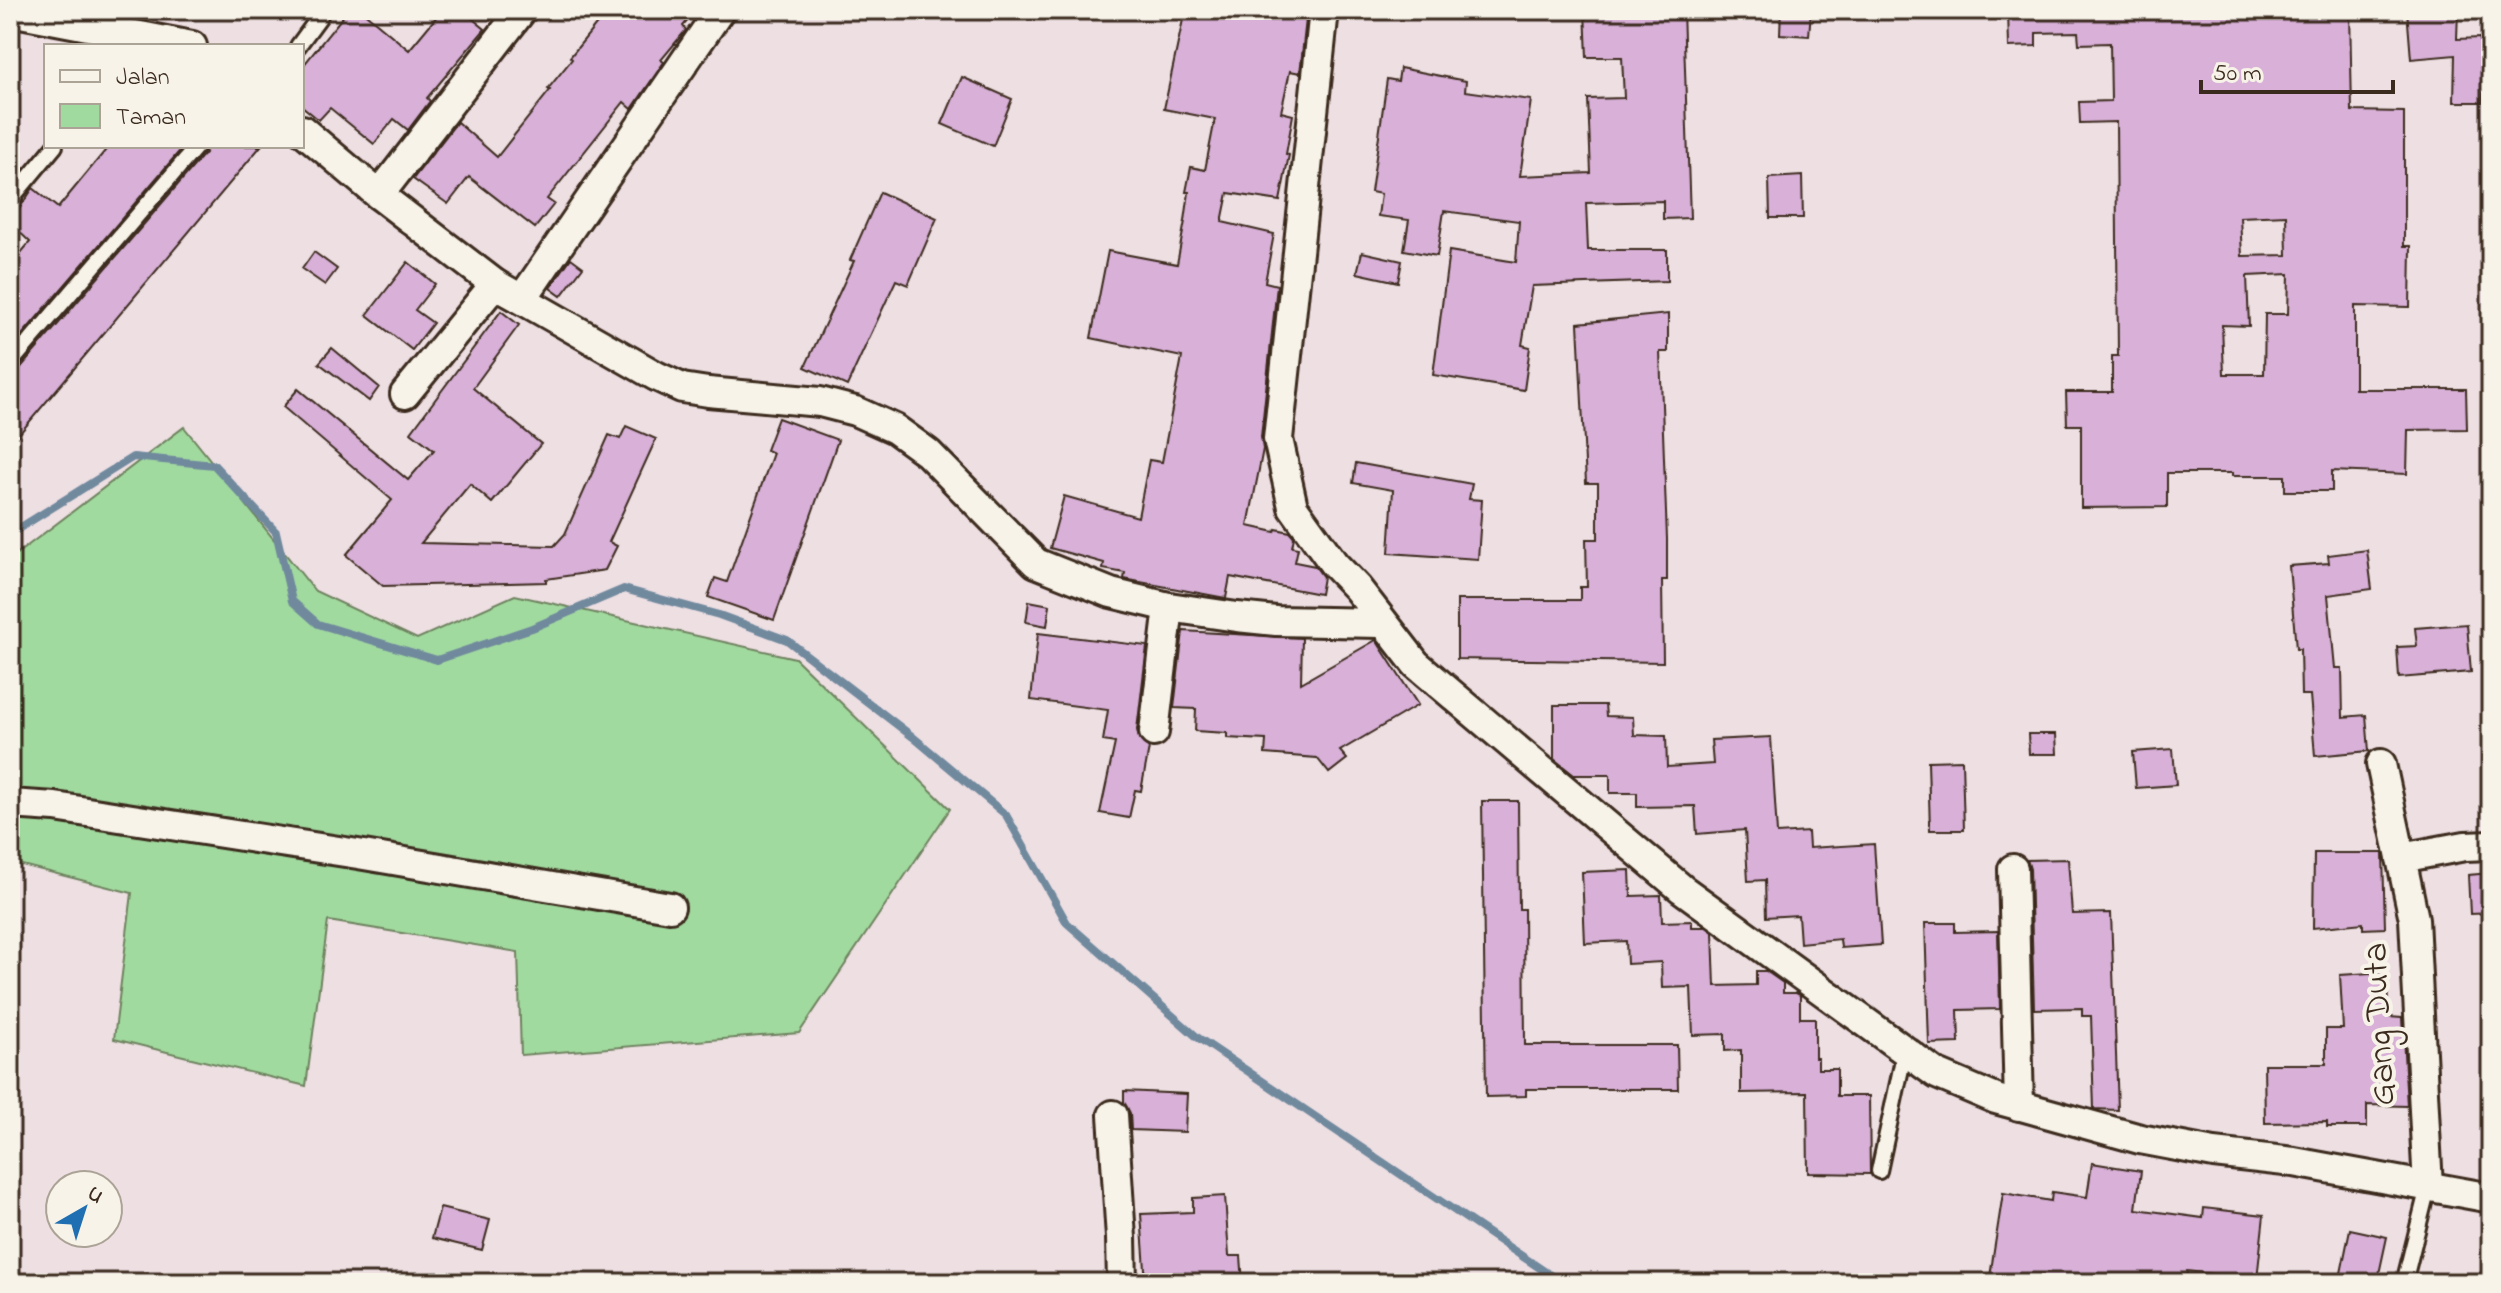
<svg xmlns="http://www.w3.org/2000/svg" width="2501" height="1293" font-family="'Indie Flower',sans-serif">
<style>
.green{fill:#a1da9f;stroke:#6e825e;stroke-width:2}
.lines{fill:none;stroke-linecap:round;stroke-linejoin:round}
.stream{stroke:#6f899d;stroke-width:8}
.building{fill:#d8b0d8;stroke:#3b2a1e;stroke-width:2;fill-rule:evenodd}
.lane-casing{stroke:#3b2a1e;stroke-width:20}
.street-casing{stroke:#3b2a1e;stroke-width:34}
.lane{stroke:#f7f3e8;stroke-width:14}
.street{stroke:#f7f3e8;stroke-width:28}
.labels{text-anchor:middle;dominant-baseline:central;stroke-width:8;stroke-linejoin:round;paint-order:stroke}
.street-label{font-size:36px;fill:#3b2a1e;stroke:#f7f3e8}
</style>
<rect width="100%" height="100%" fill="#eedfe3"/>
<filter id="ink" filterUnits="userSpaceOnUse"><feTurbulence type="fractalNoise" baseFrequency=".0125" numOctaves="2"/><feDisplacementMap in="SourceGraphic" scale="16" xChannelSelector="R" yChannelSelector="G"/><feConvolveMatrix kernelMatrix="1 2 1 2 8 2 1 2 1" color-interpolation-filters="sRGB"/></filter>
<g filter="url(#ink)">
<path class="green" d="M184 427 315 591 417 639 515 595 795 658 950 809 799 1033 521 1055 518 952 328 921 306 1086 114 1039 132 893 10 862V559Z"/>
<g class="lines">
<path class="stream" d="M10 534 133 457 214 465 276 532 292 601 318 624 437 660 532 628 624 589 719 615 787 640 913 737 1006 815 1067 923 1197 1037 1562 1283"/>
</g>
<g class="building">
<path d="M348 10H361L409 50 442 10H462L485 29 427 98 430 101 408 130 394 119 374 144 330 108 319 120 302 106V67Z"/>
<path d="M608 10H697L683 26 686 30 661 60 664 62 632 109 624 102 547 199 554 204 535 228 469 177 448 204 413 179 457 122 497 157 550 90 548 89 572 59 570 57Z"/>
<path d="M1185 10H1200L1240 18 1242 10H1307L1300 73 1290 71 1281 112 1293 115 1286 154 1289 155 1280 201 1228 193 1222 222 1274 234 1265 282 1277 285 1261 437 1263 449 1248 526 1275 532 1276 529 1290 532 1294 537 1292 547 1298 548 1295 562 1315 566 1323 577 1320 594 1230 577 1226 598 1220 597 1124 579 1125 573 1103 569 1104 563 1050 548 1064 496 1138 517 1149 460 1162 462 1182 357 1091 338 1108 251 1177 264 1185 221 1189 192H1186L1191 167 1205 170 1215 119 1164 109Z"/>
<path d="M1585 10H1683L1690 218 1663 219V201L1586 203 1588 250H1667V281L1532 286 1522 345 1530 347 1524 390 1433 375 1449 251 1516 262 1519 221 1444 211 1437 256 1404 250 1409 220 1378 216 1381 194 1371 192 1387 79 1398 81 1400 68 1466 81 1465 91 1531 100 1520 176 1591 173 1588 99 1624 98 1622 57H1587Z"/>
<path d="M1781 10H1811L1809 36 1780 34Z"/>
<path d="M2008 10H2350L2352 111 2404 112V246H2411L2410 307 2355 306V389H2466L2467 429 2408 430 2407 474 2332 471V491H2285V476H2232V473H2167V507L2081 508V425H2067L2066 392H2112V356H2118L2116 122 2080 123 2079 102 2111 101 2110 43 2079 44 2078 32 2036 33V46L2009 47ZM2286 215 2287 255 2242 256 2240 217ZM2289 274 2288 314H2265L2264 374H2224L2222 325 2249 326 2247 276Z"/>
<path d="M2407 10H2458L2457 39 2480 38 2484 87 2482 102H2454L2455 55 2411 59Z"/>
<path d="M962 77 1012 99 993 146 942 124Z"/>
<path d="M109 146H184L10 349V266L30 242 10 223 33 188 58 208Z"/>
<path d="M207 146H261L10 445V374L18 371 205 153Z"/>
<path d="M1802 176 1803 218H1770L1769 178Z"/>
<path d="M880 192 937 218 908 285 896 280 847 386 805 367 854 261 850 260Z"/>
<path d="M314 252 337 269 325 285 302 269Z"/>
<path d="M1362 252 1402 261 1398 282 1357 273Z"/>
<path d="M571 258 583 267 561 296 550 288Z"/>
<path d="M408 262 435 284 415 310 433 323 412 350 367 315Z"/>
<path d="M501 311 519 325 473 388 541 444 492 503 470 484 421 543 554 546 565 534 609 435 620 439 626 426 656 439 609 542 617 546 605 570 546 579V582L383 586 346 555 392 500 283 407 298 389 408 480 434 450 411 432Z"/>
<path d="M1668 314V352H1660L1667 539V580H1662L1663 662 1457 659V600H1580V587H1587L1586 539H1598V483H1586L1578 323Z"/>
<path d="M332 348 379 387 369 401 319 363Z"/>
<path d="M778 418 838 440 774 620 708 597 715 578 727 582 773 453 766 450Z"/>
<path d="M1356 463 1472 484 1469 499 1482 500 1478 559 1389 553 1393 490 1353 483Z"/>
<path d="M2367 550 2372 589 2328 595 2335 668H2342L2343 717 2366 715 2369 751 2315 756 2310 695H2301L2300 649H2296L2289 566 2329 563 2328 555Z"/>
<path d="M1029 601 1050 605 1047 626 1026 622Z"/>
<path d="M2467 624 2471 672 2399 678 2397 647 2417 646 2415 628Z"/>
<path d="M1183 631 1302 638 1301 683 1376 640 1418 705 1340 751 1347 759 1329 773 1317 758 1265 754 1266 740 1227 738V733L1195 731 1196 709 1174 708Z"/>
<path d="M1038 633 1147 646 1137 730 1139 739 1149 748 1141 791 1135 790 1129 818 1100 813 1115 743 1103 741 1108 710 1031 700Z"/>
<path d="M1554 705H1605L1606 716 1633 717 1634 735 1666 736 1667 767 1713 764 1711 740 1771 737 1777 834 1808 832 1809 848 1874 844 1881 945 1841 948 1840 939 1800 943 1798 915 1766 917 1765 880 1748 881 1745 830 1697 834 1695 806 1637 807V793H1610V775H1574L1554 759Z"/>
<path d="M2028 734H2056L2057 754H2029Z"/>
<path d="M2173 749 2176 785 2136 788 2133 752Z"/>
<path d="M1962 760 1964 830H1930L1928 761Z"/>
<path d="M1482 801H1518L1519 909H1524L1525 1045H1677L1678 1089H1526V1096L1486 1097Z"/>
<path d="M2314 853H2383L2385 928 2363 929V923L2313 928Z"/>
<path d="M2068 859 2072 914 2111 913 2118 1110 2094 1109 2091 1016H2082V1008L2034 1009 2030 869 2027 860Z"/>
<path d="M1630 870 1631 896 1661 895 1662 922 1692 921V927H1706L1713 932 1715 986 1756 985V971H1766L1783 983V993H1796L1800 995V1018H1815V1058H1818V1069H1837V1096H1869L1870 1174 1808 1173 1807 1092 1741 1093V1050L1725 1051V1034L1693 1035 1691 987 1662 988 1661 962 1627 964 1626 941 1585 943 1582 872Z"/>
<path d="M2491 873V913L2470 914 2468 875Z"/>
<path d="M1925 923H1955V932L1998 931 2000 1009 1958 1010 1959 1043 1929 1044Z"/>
<path d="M2386 972 2389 1017 2402 1018 2407 1106 2367 1105V1127H2327V1122L2265 1123 2264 1064H2326V1029H2343L2340 975Z"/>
<path d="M1124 1091 1187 1094 1185 1132 1131 1130 1130 1113 1124 1102Z"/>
<path d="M2092 1163 2141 1171 2136 1209 2203 1218 2204 1208 2264 1215 2257 1279 2187 1271 2186 1281 2147 1276 2146 1283H1989L2003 1193 2051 1201 2052 1192 2087 1197Z"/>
<path d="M1225 1196 1229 1256H1241L1243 1283H1146L1141 1214 1193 1212V1198Z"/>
<path d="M440 1208 490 1220 482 1250 432 1238Z"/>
<path d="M2350 1229 2387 1237 2377 1283H2339Z"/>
</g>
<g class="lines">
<defs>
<g id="lane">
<path d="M298 46 320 16"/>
<path d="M10 208 16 193 55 146"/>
<path d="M10 364 197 146"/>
<path d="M1879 1171 1905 1050"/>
<path d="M2404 1283 2428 1187"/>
</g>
<g id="street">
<path d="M1324 10 1278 439 1293 507 1334 564 1357 588 1416 664 1682 889 1937 1074 1996 1099 2140 1139 2214 1153 2294 1162 2491 1198"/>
<path d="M10 11 192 46"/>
<path d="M302 130 379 195 495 284 656 376 682 388 708 392 820 402 855 411 895 429 928 453 1036 563 1111 593 1169 607 1237 617 1276 621 1381 623"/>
<path d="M379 195 522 10"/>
<path d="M522 299 720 10"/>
<path d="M405 394 495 284"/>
<path d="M1154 732 1169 607"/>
<path d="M2381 764 2401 858 2465 846 2491 845"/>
<path d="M10 804 55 807 358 854 670 907"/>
<path d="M2401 858 2414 919 2428 1187"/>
<path d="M2013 869 2019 1106"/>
<path d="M1113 1115 1121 1238 1122 1283"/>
</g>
</defs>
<use href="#lane" class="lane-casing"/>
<use href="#street" class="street-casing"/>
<use href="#lane" class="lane"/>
<use href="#street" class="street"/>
</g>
</g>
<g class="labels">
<g class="street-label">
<text transform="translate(2381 1024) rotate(-93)">Gang Duta</text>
</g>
</g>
<rect width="2501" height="1293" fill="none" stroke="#f7f3e8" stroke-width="40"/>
<rect x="20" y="20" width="2461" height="1253" fill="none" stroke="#3b2a1e" stroke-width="3" filter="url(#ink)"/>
<rect x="44" y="44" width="260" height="104" fill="#f7f3e8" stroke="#aca397" stroke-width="2"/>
<rect x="60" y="70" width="40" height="12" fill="#f7f3e8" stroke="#aca397" stroke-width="2"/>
<text x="116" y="84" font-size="24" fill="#3b2a1e">Jalan</text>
<rect x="60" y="104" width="40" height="24" fill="#a1da9f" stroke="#aca397" stroke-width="2"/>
<text x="116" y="124" font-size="24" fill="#3b2a1e">Taman</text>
<g transform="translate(84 1209) rotate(39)"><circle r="38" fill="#f7f3e8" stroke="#aca397" stroke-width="2"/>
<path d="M0-6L14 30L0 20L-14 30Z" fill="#1f6fb2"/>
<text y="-12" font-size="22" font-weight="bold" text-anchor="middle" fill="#3b2a1e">U</text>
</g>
<path d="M2201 80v12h192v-12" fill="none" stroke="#3b2a1e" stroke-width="4"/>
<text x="2213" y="80" font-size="24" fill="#3b2a1e" stroke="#f7f3e8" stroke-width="6" paint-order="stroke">50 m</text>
</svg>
